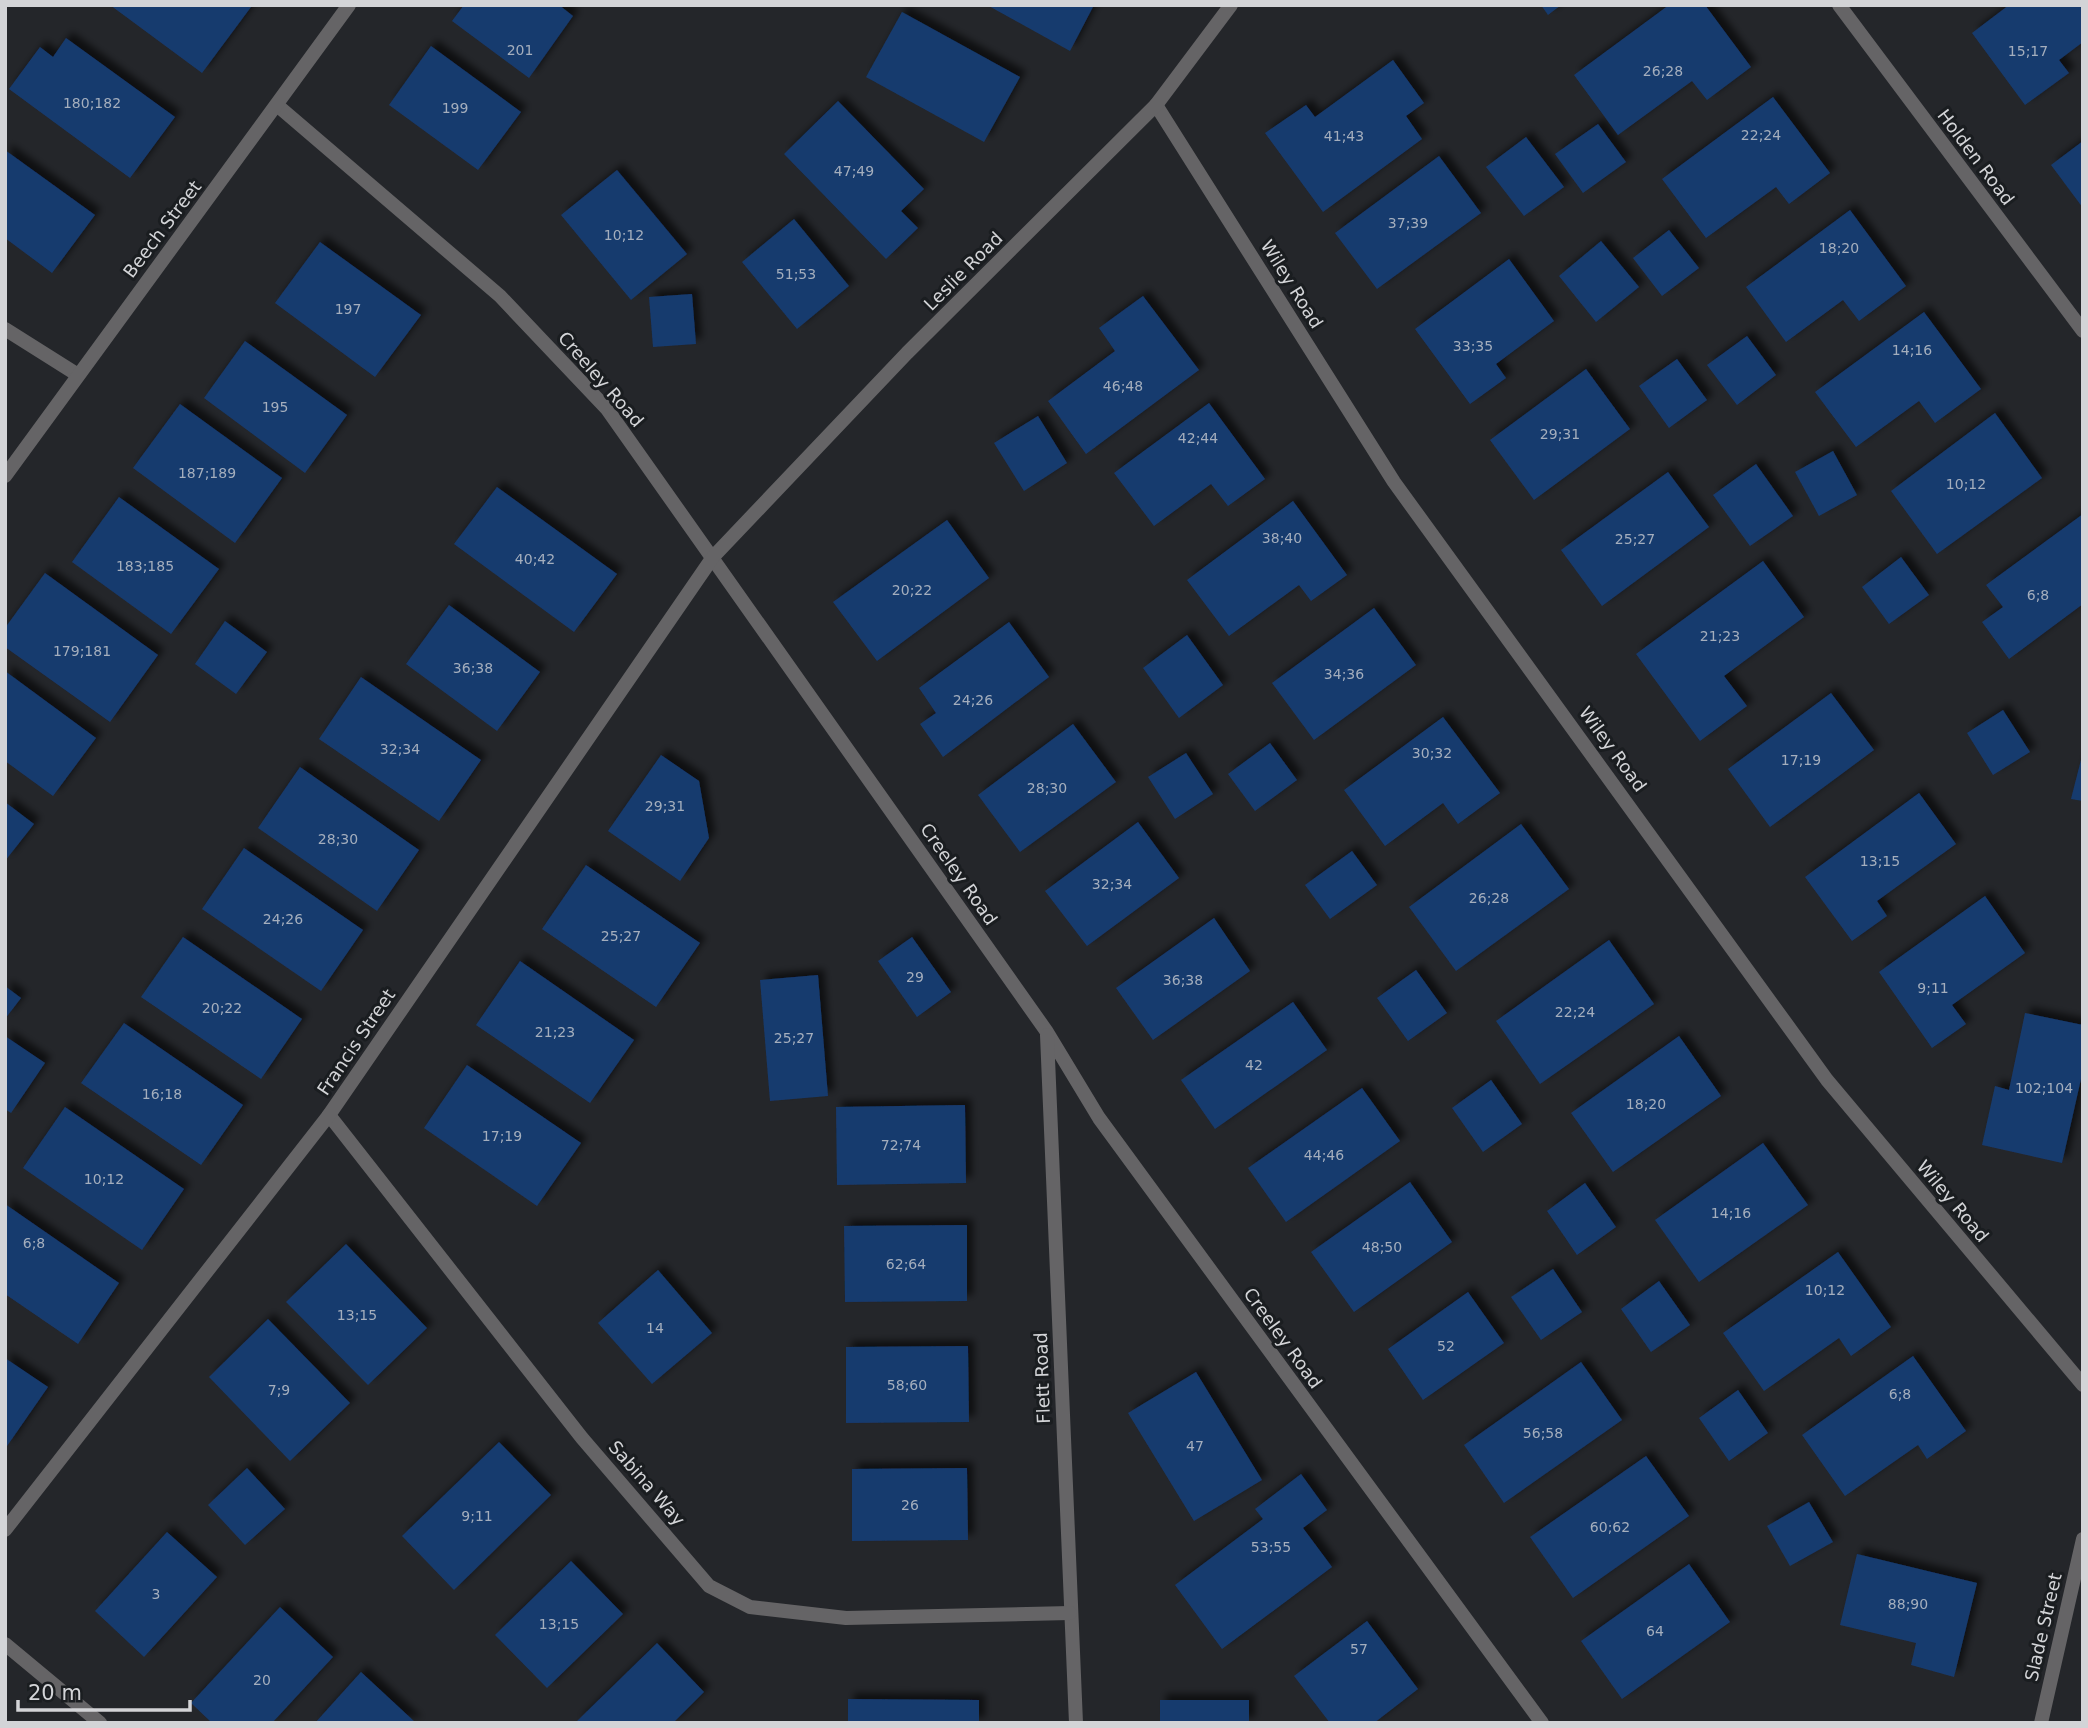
<svg xmlns="http://www.w3.org/2000/svg" width="2088" height="1728" font-family="'DejaVu Sans',sans-serif">
<style>
.building{fill:#173a6e;filter:url(#shadow)}
.lines{fill:none;stroke-linecap:round;stroke-linejoin:round}
.minor{stroke:#656466;stroke-width:14}
.labels{text-anchor:middle;dominant-baseline:central;stroke-width:6;stroke-linejoin:round;paint-order:stroke}
.number-label{font-size:14px;fill:#a4aebd}
.street-label{font-size:18px;fill:#d3d4d7;stroke:#1a1d20}
</style>
<defs>
<filter id="shadow"><feDropShadow dx="6" dy="-6" stdDeviation="3.5" flood-color="#0009"/></filter>
</defs>
<rect width="100%" height="100%" fill="#24262a"/>
<g class="building">
<path d="M110 5H248L251 7 202 73Z"/>
<path d="M464 5H559L573 16 529 78 452 21Z"/>
<path d="M987 5H1094L1070 51Z"/>
<path d="M1541 5H1561L1548 15Z"/>
<path d="M1669 5H1705L1751 67 1707 100 1692 81 1618 135 1574 75Z"/>
<path d="M2009 5H2083V42L2059 60 2069 73 2025 105 1972 33Z"/>
<path d="M902 12 1020 77 984 142 866 77Z"/>
<path d="M66 38 175 117 130 178 9 89 40 47 53 57Z"/>
<path d="M431 46 521 112 478 170 389 105Z"/>
<path d="M1393 60 1424 103 1406 116 1422 139 1323 212 1265 133 1306 105 1315 117Z"/>
<path d="M1773 97 1830 173 1789 204 1776 187 1706 238 1662 179Z"/>
<path d="M838 101 924 189 901 211 918 228 886 259 784 154Z"/>
<path d="M1598 124 1626 162 1583 193 1555 154Z"/>
<path d="M1526 137 1564 187 1524 216 1486 167Z"/>
<path d="M2083 141V208L2051 165Z"/>
<path d="M5 150 95 215 52 273 5 238Z"/>
<path d="M1439 156 1481 213 1377 289 1335 233Z"/>
<path d="M617 170 687 254 631 300 561 215Z"/>
<path d="M1850 210 1906 286 1859 321 1843 300 1786 342 1746 287Z"/>
<path d="M794 219 849 286 797 329 742 262Z"/>
<path d="M1669 230 1699 268 1662 296 1633 258Z"/>
<path d="M1601 241 1639 287 1596 322 1559 276Z"/>
<path d="M320 242 421 315 375 377 275 303Z"/>
<path d="M1509 259 1554 321 1496 364 1506 378 1470 404 1415 329Z"/>
<path d="M692 294 696 344 653 347 649 297Z"/>
<path d="M1143 296 1199 370 1086 454 1048 401 1115 351 1099 328Z"/>
<path d="M1924 312 1981 389 1935 423 1919 401 1856 447 1815 392Z"/>
<path d="M1747 336 1776 375 1737 405 1707 365Z"/>
<path d="M245 341 347 415 305 473 204 398Z"/>
<path d="M1677 359 1707 400 1669 428 1639 386Z"/>
<path d="M1586 369 1630 429 1534 500 1490 440Z"/>
<path d="M1209 403 1265 479 1228 506 1211 484 1154 526 1114 473Z"/>
<path d="M180 404 282 478 235 543 133 468Z"/>
<path d="M1995 413 2042 478 1937 554 1891 491Z"/>
<path d="M1038 416 1067 463 1024 491 994 443Z"/>
<path d="M1833 451 1857 495 1819 516 1795 472Z"/>
<path d="M1756 464 1793 516 1750 546 1713 495Z"/>
<path d="M1668 472 1709 527 1602 606 1561 550Z"/>
<path d="M497 487 617 574 574 632 454 544Z"/>
<path d="M119 497 219 569 171 634 72 562Z"/>
<path d="M1293 501 1347 575 1311 601 1299 585 1229 636 1187 580Z"/>
<path d="M2083 514V604L2009 659 1982 622 2003 607 1986 585Z"/>
<path d="M947 520 989 578 877 661 833 602Z"/>
<path d="M1901 557 1929 595 1889 624 1862 587Z"/>
<path d="M1763 561 1804 617 1724 676 1747 706 1700 741 1636 654Z"/>
<path d="M45 573 158 655 110 722 5 647V628Z"/>
<path d="M449 605 540 672 497 731 406 664Z"/>
<path d="M1374 608 1416 665 1314 740 1272 683Z"/>
<path d="M225 621 267 652 236 694 195 664Z"/>
<path d="M1009 622 1049 677 943 757 920 724 936 713 919 688Z"/>
<path d="M1187 635 1223 685 1179 718 1143 668Z"/>
<path d="M5 671 96 738 53 796 5 761Z"/>
<path d="M361 677 481 760 439 821 319 739Z"/>
<path d="M1831 693 1874 750 1770 827 1728 769Z"/>
<path d="M2003 710 2030 752 1993 775 1967 733Z"/>
<path d="M1443 717 1500 793 1458 824 1443 803 1385 846 1344 790Z"/>
<path d="M1073 724 1116 782 1020 852 978 795Z"/>
<path d="M1270 743 1297 780 1255 811 1228 774Z"/>
<path d="M2083 752V801L2071 799Z"/>
<path d="M1186 753 1213 794 1175 819 1148 777Z"/>
<path d="M661 755 699 781 709 838 680 881 608 831Z"/>
<path d="M300 767 419 850 377 911 258 828Z"/>
<path d="M1919 793 1956 844 1877 901 1887 916 1852 941 1805 877Z"/>
<path d="M5 802 34 824 5 861Z"/>
<path d="M1138 822 1179 878 1087 946 1045 891Z"/>
<path d="M1521 824 1569 889 1456 971 1409 907Z"/>
<path d="M244 848 363 930 321 991 202 909Z"/>
<path d="M1352 851 1377 885 1330 919 1305 885Z"/>
<path d="M586 865 700 943 656 1007 542 929Z"/>
<path d="M1985 896 2025 953 1952 1005 1966 1024 1932 1048 1879 972Z"/>
<path d="M1214 918 1250 971 1153 1040 1116 988Z"/>
<path d="M183 937 302 1019 261 1079 141 997Z"/>
<path d="M912 937 951 992 917 1017 878 961Z"/>
<path d="M1609 940 1654 1004 1540 1084 1496 1021Z"/>
<path d="M520 961 634 1040 590 1103 476 1025Z"/>
<path d="M1416 970 1447 1013 1408 1041 1377 998Z"/>
<path d="M818 975 828 1096 770 1101 760 980Z"/>
<path d="M5 986 21 998 5 1019Z"/>
<path d="M1293 1002 1327 1050 1215 1129 1181 1080Z"/>
<path d="M2025 1013 2083 1025V1070L2062 1163 1982 1145 1995 1086 2009 1090Z"/>
<path d="M124 1023 243 1105 201 1165 81 1083Z"/>
<path d="M5 1036 45 1063 11 1113 5 1109Z"/>
<path d="M1679 1036 1721 1096 1613 1172 1571 1113Z"/>
<path d="M467 1065 581 1143 537 1206 424 1128Z"/>
<path d="M1491 1080 1522 1124 1483 1152 1452 1108Z"/>
<path d="M1362 1088 1400 1141 1286 1222 1248 1168Z"/>
<path d="M965 1105 966 1183 837 1185 836 1107Z"/>
<path d="M65 1107 184 1189 142 1250 23 1168Z"/>
<path d="M1763 1143 1808 1205 1699 1282 1655 1220Z"/>
<path d="M1410 1182 1452 1242 1354 1312 1311 1252Z"/>
<path d="M1585 1183 1616 1227 1577 1255 1547 1211Z"/>
<path d="M5 1204 119 1283 78 1344 5 1294Z"/>
<path d="M967 1225V1301L845 1302 844 1226Z"/>
<path d="M346 1244 427 1328 368 1385 286 1302Z"/>
<path d="M1838 1252 1891 1327 1851 1356 1839 1338 1764 1391 1723 1333Z"/>
<path d="M1553 1269 1582 1312 1541 1340 1511 1297Z"/>
<path d="M658 1270 712 1333 652 1384 598 1323Z"/>
<path d="M1659 1281 1690 1325 1651 1352 1621 1309Z"/>
<path d="M1468 1292 1504 1343 1423 1400 1388 1349Z"/>
<path d="M268 1319 350 1403 290 1461 209 1377Z"/>
<path d="M968 1346 969 1422 846 1423V1347Z"/>
<path d="M1913 1356 1966 1431 1927 1459 1918 1445 1845 1496 1802 1435Z"/>
<path d="M5 1358 48 1387 5 1449Z"/>
<path d="M1581 1362 1622 1420 1504 1503 1464 1445Z"/>
<path d="M1196 1372 1262 1480 1194 1521 1128 1413Z"/>
<path d="M1738 1390 1768 1433 1729 1461 1699 1418Z"/>
<path d="M499 1442 551 1495 454 1590 402 1536Z"/>
<path d="M1646 1456 1689 1516 1573 1598 1530 1537Z"/>
<path d="M247 1468 285 1509 245 1545 208 1505Z"/>
<path d="M967 1468 968 1540 852 1541V1469Z"/>
<path d="M1301 1474 1327 1510 1303 1528 1332 1567 1222 1649 1175 1585 1263 1519 1255 1509Z"/>
<path d="M1809 1502 1833 1542 1790 1566 1767 1526Z"/>
<path d="M167 1532 217 1577 144 1657 95 1611Z"/>
<path d="M1857 1554 1977 1583 1954 1677 1911 1665 1916 1643 1840 1625Z"/>
<path d="M571 1561 623 1614 547 1688 495 1635Z"/>
<path d="M1689 1564 1730 1622 1622 1699 1581 1641Z"/>
<path d="M280 1607 333 1657 272 1723H212L191 1703Z"/>
<path d="M1367 1621 1418 1689 1374 1723H1330L1294 1676Z"/>
<path d="M657 1643 704 1692 673 1723H575Z"/>
<path d="M361 1672 416 1723H315Z"/>
<path d="M848 1699 979 1700V1723H848Z"/>
<rect x="1160" y="1700" width="89" height="23"/>
</g>
<g class="lines">
<g class="minor">
<path d="M1839 5 2083 331"/>
<path d="M1156 105 1394 482 1827 1080 2083 1385"/>
<path d="M278 106 500 296 607 409 1047 1032 1099 1118 1542 1723"/>
<path d="M5 329 78 375"/>
<path d="M5 476 349 5"/>
<path d="M1047 1035 1076 1723"/>
<path d="M329 1115 582 1438 709 1586 750 1607 846 1618 1070 1613"/>
<path d="M5 1530 329 1115 713 557 907 353 1156 105 1231 5"/>
<path d="M5 1644 100 1723"/>
<path d="M2041 1723 2083 1539"/>
</g>
</g>
<g class="labels">
<g class="number-label">
<text x="520" y="50">201</text>
<text x="2028" y="51">15;17</text>
<text x="1663" y="71">26;28</text>
<text x="92" y="103">180;182</text>
<text x="455" y="108">199</text>
<text x="1761" y="135">22;24</text>
<text x="1344" y="136">41;43</text>
<text x="854" y="171">47;49</text>
<text x="1408" y="223">37;39</text>
<text x="624" y="235">10;12</text>
<text x="1839" y="248">18;20</text>
<text x="796" y="274">51;53</text>
<text x="348" y="309">197</text>
<text x="1473" y="346">33;35</text>
<text x="1912" y="350">14;16</text>
<text x="1123" y="386">46;48</text>
<text x="275" y="407">195</text>
<text x="1560" y="434">29;31</text>
<text x="1198" y="438">42;44</text>
<text x="207" y="473">187;189</text>
<text x="1966" y="484">10;12</text>
<text x="1282" y="538">38;40</text>
<text x="1635" y="539">25;27</text>
<text x="535" y="559">40;42</text>
<text x="145" y="566">183;185</text>
<text x="912" y="590">20;22</text>
<text x="2038" y="595">6;8</text>
<text x="1720" y="636">21;23</text>
<text x="82" y="651">179;181</text>
<text x="473" y="668">36;38</text>
<text x="1344" y="674">34;36</text>
<text x="973" y="700">24;26</text>
<text x="400" y="749">32;34</text>
<text x="1432" y="753">30;32</text>
<text x="1801" y="760">17;19</text>
<text x="1047" y="788">28;30</text>
<text x="665" y="806">29;31</text>
<text x="338" y="839">28;30</text>
<text x="1880" y="861">13;15</text>
<text x="1112" y="884">32;34</text>
<text x="1489" y="898">26;28</text>
<text x="283" y="919">24;26</text>
<text x="621" y="936">25;27</text>
<text x="915" y="977">29</text>
<text x="1183" y="980">36;38</text>
<text x="1933" y="988">9;11</text>
<text x="222" y="1008">20;22</text>
<text x="1575" y="1012">22;24</text>
<text x="555" y="1032">21;23</text>
<text x="794" y="1038">25;27</text>
<text x="1254" y="1065">42</text>
<text x="2044" y="1088">102;104</text>
<text x="162" y="1094">16;18</text>
<text x="1646" y="1104">18;20</text>
<text x="502" y="1136">17;19</text>
<text x="901" y="1145">72;74</text>
<text x="1324" y="1155">44;46</text>
<text x="104" y="1179">10;12</text>
<text x="1731" y="1213">14;16</text>
<text x="34" y="1243">6;8</text>
<text x="1382" y="1247">48;50</text>
<text x="906" y="1264">62;64</text>
<text x="1825" y="1290">10;12</text>
<text x="357" y="1315">13;15</text>
<text x="655" y="1328">14</text>
<text x="1446" y="1346">52</text>
<text x="907" y="1385">58;60</text>
<text x="279" y="1390">7;9</text>
<text x="1900" y="1394">6;8</text>
<text x="1543" y="1433">56;58</text>
<text x="1195" y="1446">47</text>
<text x="910" y="1505">26</text>
<text x="477" y="1516">9;11</text>
<text x="1610" y="1527">60;62</text>
<text x="1271" y="1547">53;55</text>
<text x="156" y="1594">3</text>
<text x="1908" y="1604">88;90</text>
<text x="559" y="1624">13;15</text>
<text x="1655" y="1631">64</text>
<text x="1359" y="1649">57</text>
<text x="262" y="1680">20</text>
</g>
<g class="street-label">
<text transform="translate(1976 157) rotate(53)">Holden Road</text>
<text transform="translate(162 229) rotate(-53)">Beech Street</text>
<text transform="translate(963 271) rotate(-45)">Leslie Road</text>
<text transform="translate(1292 284) rotate(58)">Wiley Road</text>
<text transform="translate(601 379) rotate(49)">Creeley Road</text>
<text transform="translate(1613 749) rotate(54)">Wiley Road</text>
<text transform="translate(959 874) rotate(55)">Creeley Road</text>
<text transform="translate(356 1042) rotate(-56)">Francis Street</text>
<text transform="translate(1953 1201) rotate(50)">Wiley Road</text>
<text transform="translate(1283 1338) rotate(54)">Creeley Road</text>
<text transform="translate(1042 1378) rotate(-92)">Flett Road</text>
<text transform="translate(647 1483) rotate(49)">Sabina Way</text>
<text transform="translate(2043 1627) rotate(-77)">Slade Street</text>
</g>
</g>
<rect width="2088" height="1728" fill="none" stroke="#d3d4d7" stroke-width="14"/>
<path d="M18 1700v10h172v-10" fill="none" stroke="#d3d4d7" stroke-width="3.5"/>
<text x="28" y="1700" font-size="21" fill="#d3d4d7" stroke="#1a1d20" stroke-width="5" paint-order="stroke">20 m</text>
</svg>
